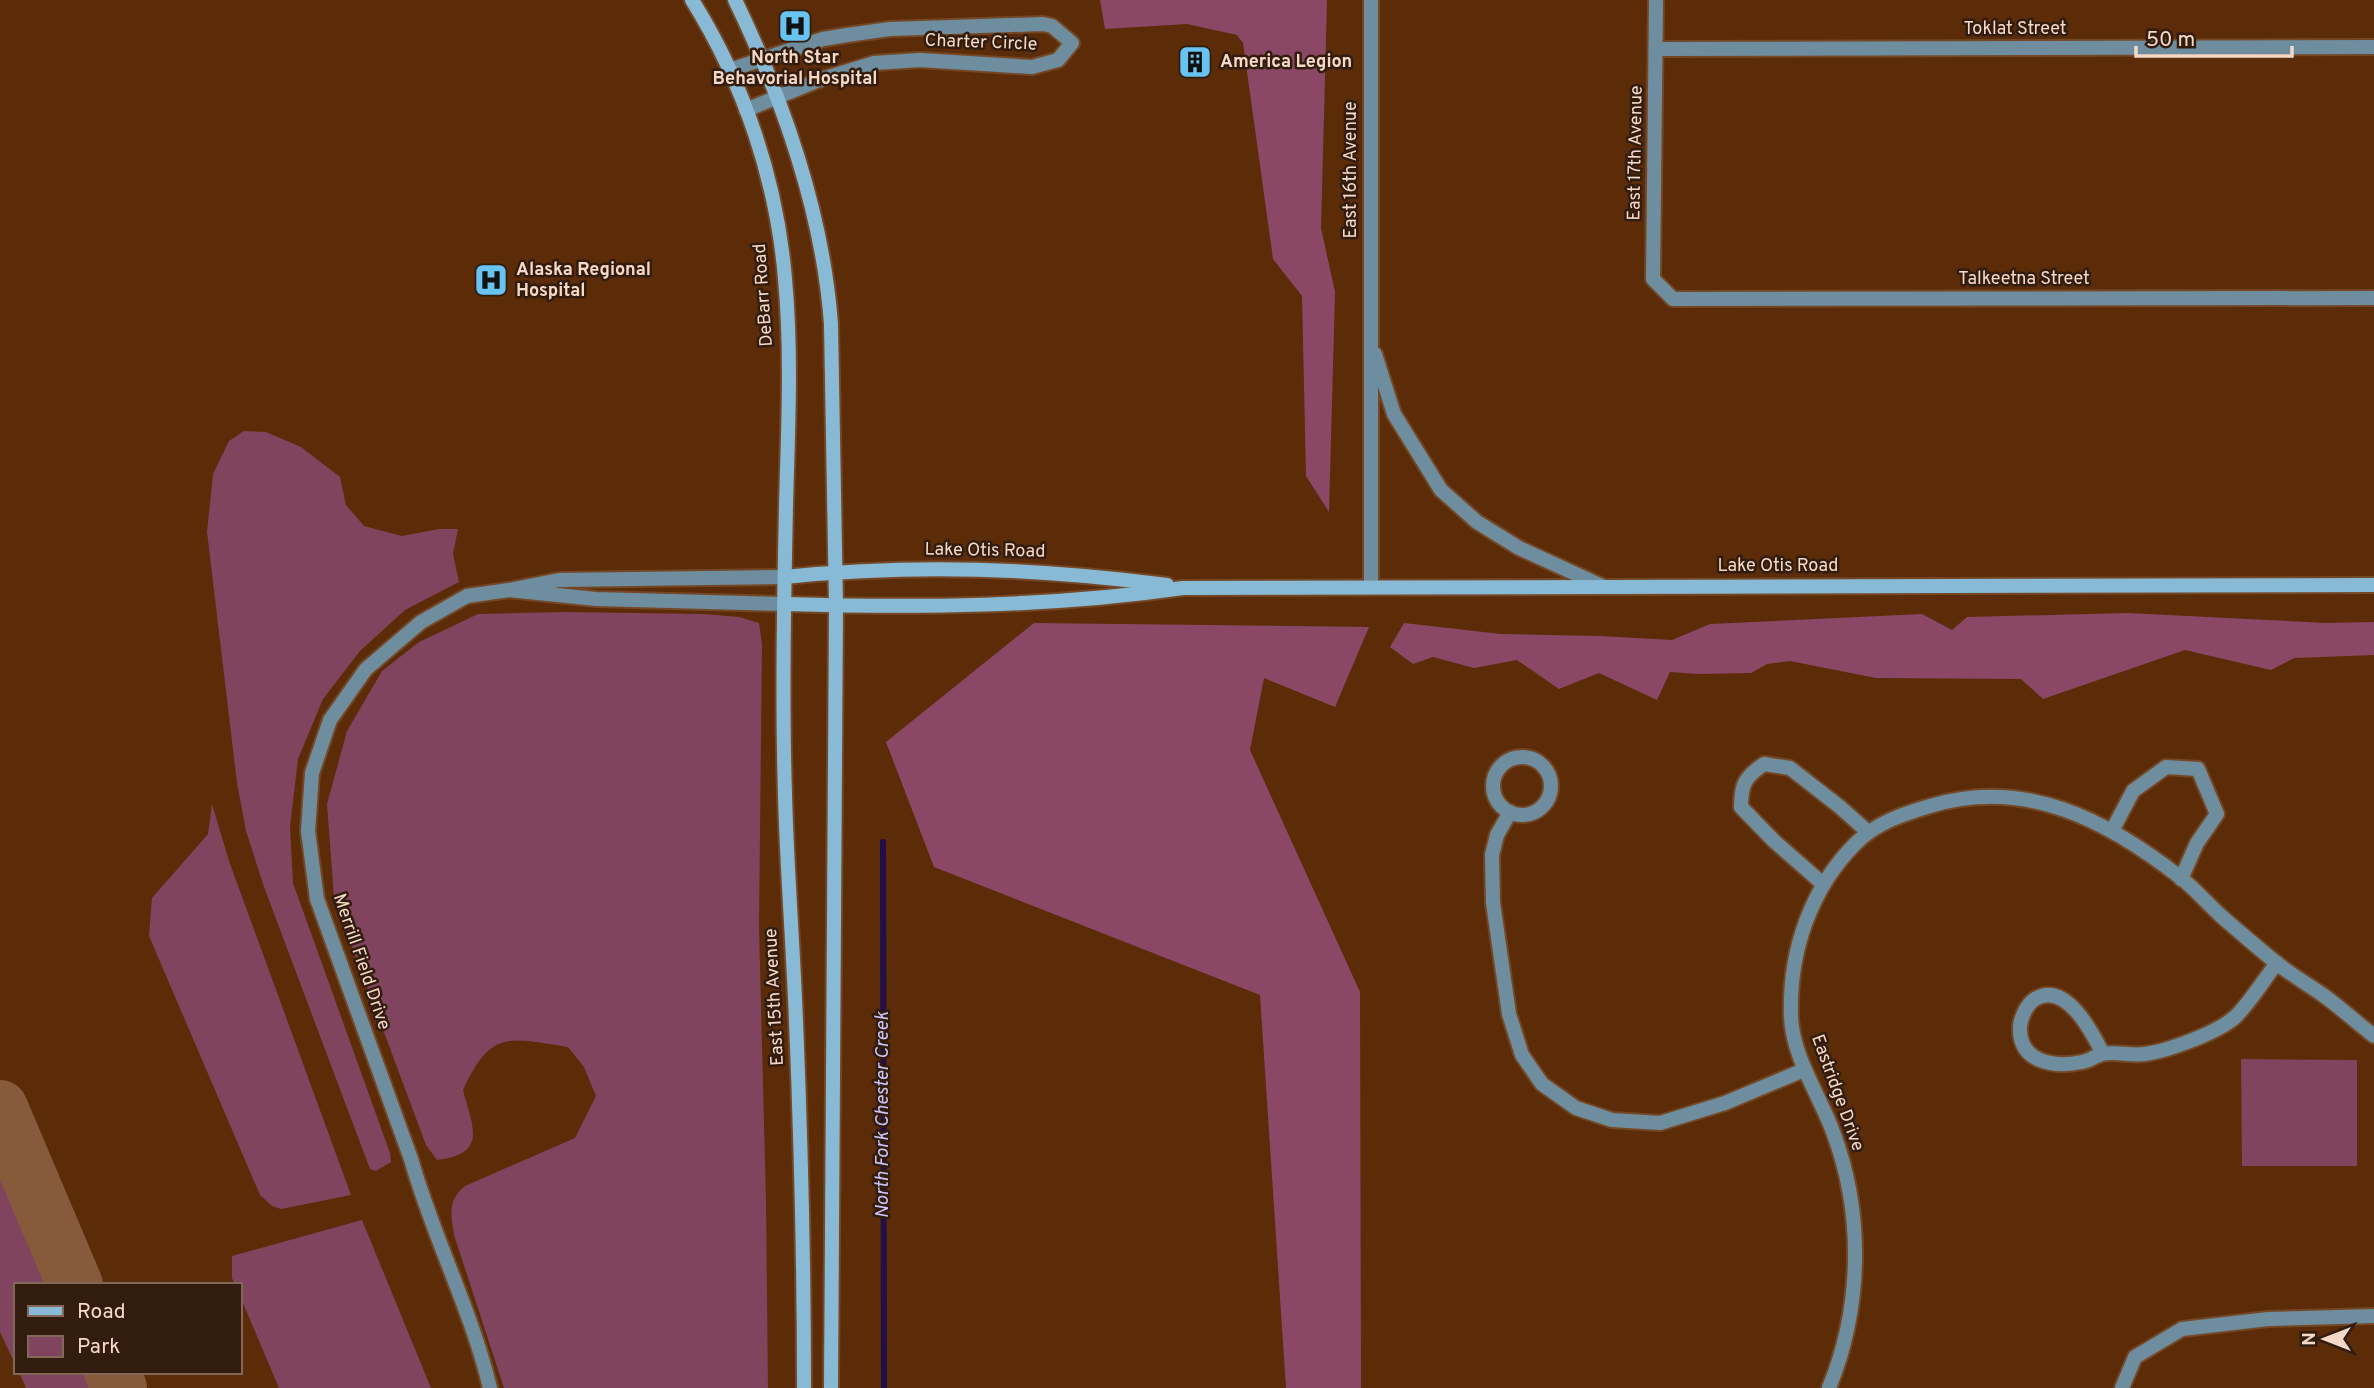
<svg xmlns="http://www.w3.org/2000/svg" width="2374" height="1388" font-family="Overpass,sans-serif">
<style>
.green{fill:#80445f}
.forest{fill:#8a4866}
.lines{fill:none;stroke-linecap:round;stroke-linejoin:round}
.stream{stroke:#210f46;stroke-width:6}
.taxiway{stroke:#865a3b;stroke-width:56}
.minor-casing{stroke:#744826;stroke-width:18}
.secondary-casing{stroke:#744826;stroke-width:18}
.minor{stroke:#6e8d9e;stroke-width:14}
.secondary{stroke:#88bad6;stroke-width:14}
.labels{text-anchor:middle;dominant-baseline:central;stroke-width:5;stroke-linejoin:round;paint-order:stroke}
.street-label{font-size:18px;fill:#f8d9c7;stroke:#311c0e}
.poi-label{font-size:18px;font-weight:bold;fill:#f8d9c7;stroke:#311c0e;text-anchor:start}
.water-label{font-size:19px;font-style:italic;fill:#cec4fb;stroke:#311c0e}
</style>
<rect width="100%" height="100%" fill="#5b2c07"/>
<g class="green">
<path d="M244 431 266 432 301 447 340 477 346 505 364 526 402 536 439 529H458L453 554 459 582 405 610 360 651 323 699 298 759 290 826 293 883 390 1153 391 1162 376 1171 370 1169 264 887 246 831 237 783 207 532 213 474 229 441Z"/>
<path d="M564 612 704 614 739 617 759 623 762 644 759 927 766 1201 768 1388H504L454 1235C451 1214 447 1201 465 1186L575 1138 596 1096 584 1067 568 1047C509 1038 491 1029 463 1090 472 1126 489 1154 437 1160L426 1145 334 898 327 804 347 731 382 671 419 642 478 614Z"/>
<path d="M212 804 229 861 351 1195 281 1209 272 1206 260 1195 149 936 152 898 208 834Z"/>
<path d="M2241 1059 2357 1060V1166H2242Z"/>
<path d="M0 1167 54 1285H16V1366L0 1332Z"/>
<path d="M362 1220 431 1388H279L240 1296V1285H235L232 1278V1256Z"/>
<path d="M19 1372H94L101 1388H26Z"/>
</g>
<g class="forest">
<path d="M1100 0H1327L1321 228 1335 292 1329 512 1306 476 1302 296 1273 259 1243 43 1237 35 1187 24 1105 29Z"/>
<path d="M2128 613 2326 623 2374 622V655L2294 658 2271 670 2185 650 2043 699 2021 679 1876 678 1790 661 1767 664 1751 673 1698 674 1670 672 1657 700 1599 673 1559 689 1517 660 1474 668 1433 657 1413 664 1390 647 1404 623 1501 634 1600 636 1672 640 1710 624 1922 614 1952 630 1967 617Z"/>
<path d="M1034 623 1369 627 1335 707 1264 678 1250 750 1360 992 1361 1388H1286L1260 995 934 867 886 742Z"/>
</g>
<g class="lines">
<path class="stream" d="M883 842 884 1388"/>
<g class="taxiway">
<path d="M0 1108 75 1285"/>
<path d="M112 1372 119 1388"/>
</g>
<defs>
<g id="minor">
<path d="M1371 0V586"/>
<path d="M1656 0 1653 279 1673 299 2374 298"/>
<path d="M1657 49 2374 47"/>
<path d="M730 70 823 39 847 35 890 29 1043 24 1052 26 1072 43 1058 60 1032 67 920 60 874 63 819 80 746 110"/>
<path d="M1375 354 1394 414 1441 490 1477 522 1519 548 1602 586"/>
<path d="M785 604 596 599 509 590 559 580 785 577"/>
<circle cx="1522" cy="786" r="29"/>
<path d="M1510 812 1497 835 1492 855 1493 903 1509 1014 1522 1055 1542 1084 1576 1108 1612 1120 1660 1123 1725 1103 1804 1070"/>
<path d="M2112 831 2133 791 2166 767 2198 769 2217 814 2197 843 2181 879"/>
<path d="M1823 884 1774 841 1741 807C1741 784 1745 777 1764 764L1790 768 1840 807 1868 832"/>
<path d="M2103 1054C2093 1034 2066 980 2035 999 2027 1004 2021 1017 2020 1026 2018 1062 2053 1068 2082 1062 2089 1061 2095 1056 2102 1054 2115 1051 2131 1056 2145 1054 2168 1051 2216 1033 2234 1018 2247 1007 2265 978 2277 963"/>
<path d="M490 1388C471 1309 433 1237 411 1159L317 899 308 831 312 773 330 720 366 669 421 622 467 596 509 590"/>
<path d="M1829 1388C1862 1307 1864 1214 1833 1132 1820 1096 1792 1056 1791 1016 1789 952 1810 889 1856 843 1876 823 1903 814 1930 806 2025 777 2107 820 2181 878 2195 889 2207 903 2220 915 2238 931 2256 946 2274 961 2290 974 2307 984 2323 995 2341 1008 2357 1023 2374 1036"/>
<path d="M2122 1388 2135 1357 2182 1329 2268 1319 2374 1316"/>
</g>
<g id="secondary">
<path d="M692 0C744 83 777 181 785 279 792 354 788 430 786 505 784 602 782 698 785 795 787 870 793 945 796 1021 801 1143 804 1265 804 1388"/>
<path d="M735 0C783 99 823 214 831 324L836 606 831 1388"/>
<path d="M785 577C913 564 1040 568 1167 585"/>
<path d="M785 604C917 608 1051 607 1183 588L2374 585"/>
</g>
</defs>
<use href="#minor" class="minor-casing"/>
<use href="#secondary" class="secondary-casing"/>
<use href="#minor" class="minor"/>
<use href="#secondary" class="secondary"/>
</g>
<defs>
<symbol id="hospital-square" viewBox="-11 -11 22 22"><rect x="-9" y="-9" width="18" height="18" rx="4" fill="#69c3f1" stroke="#311c0e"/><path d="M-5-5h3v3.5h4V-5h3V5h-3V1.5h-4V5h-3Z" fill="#111"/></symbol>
<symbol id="building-square" viewBox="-11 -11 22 22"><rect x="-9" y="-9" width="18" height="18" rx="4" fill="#69c3f1" stroke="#311c0e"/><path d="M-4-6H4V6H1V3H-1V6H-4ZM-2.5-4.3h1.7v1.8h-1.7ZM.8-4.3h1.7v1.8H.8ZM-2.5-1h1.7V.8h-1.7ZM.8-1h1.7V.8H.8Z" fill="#111"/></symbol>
</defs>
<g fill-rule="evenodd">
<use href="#hospital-square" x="776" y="7" width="38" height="38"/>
<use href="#building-square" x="1176" y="43" width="38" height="38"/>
<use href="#hospital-square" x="472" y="261" width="38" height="38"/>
</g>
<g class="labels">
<g class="street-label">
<text x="2015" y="29">Toklat Street</text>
<text transform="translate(981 43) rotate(2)">Charter Circle</text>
<text transform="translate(1636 153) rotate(-89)">East 17th Avenue</text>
<text transform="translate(1351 170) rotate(-90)">East 16th Avenue</text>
<text x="2024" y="279">Talkeetna Street</text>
<text transform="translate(764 295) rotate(-94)">DeBarr Road</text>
<text transform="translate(985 551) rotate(1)">Lake Otis Road</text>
<text x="1778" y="566">Lake Otis Road</text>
<text transform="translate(361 962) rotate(71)">Merrill Field Drive</text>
<text transform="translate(775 997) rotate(-93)">East 15th Avenue</text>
<text transform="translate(1837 1093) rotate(70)">Eastridge Drive</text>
</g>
<g class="poi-label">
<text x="795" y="58" text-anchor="middle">North Star<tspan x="795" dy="21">Behavorial Hospital</tspan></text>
<text x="1220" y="62">America Legion</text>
<text x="516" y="270">Alaska Regional<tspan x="516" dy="21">Hospital</tspan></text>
</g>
<g class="water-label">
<text transform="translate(883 1115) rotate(-90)">North Fork Chester Creek</text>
</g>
</g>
<rect x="14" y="1283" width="228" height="91" fill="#311c0e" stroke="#816858" stroke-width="2"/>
<rect x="28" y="1306" width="35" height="10" fill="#88bad6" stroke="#816858" stroke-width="2"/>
<text x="77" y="1318" font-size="21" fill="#f8d9c7">Road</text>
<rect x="28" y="1336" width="35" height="21" fill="#80445f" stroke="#816858" stroke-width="2"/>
<text x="77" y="1353" font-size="21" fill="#f8d9c7">Park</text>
<g transform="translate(2325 1339) rotate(270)" stroke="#311c0e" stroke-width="5" paint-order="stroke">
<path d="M0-5L12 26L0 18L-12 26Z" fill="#f8d9c7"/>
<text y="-10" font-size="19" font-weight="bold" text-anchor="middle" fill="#f8d9c7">N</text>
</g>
<path d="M2136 46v10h156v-10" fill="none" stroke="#f8d9c7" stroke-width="3.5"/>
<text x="2146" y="46" font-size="21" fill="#f8d9c7" stroke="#311c0e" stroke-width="5" paint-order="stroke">50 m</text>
</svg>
